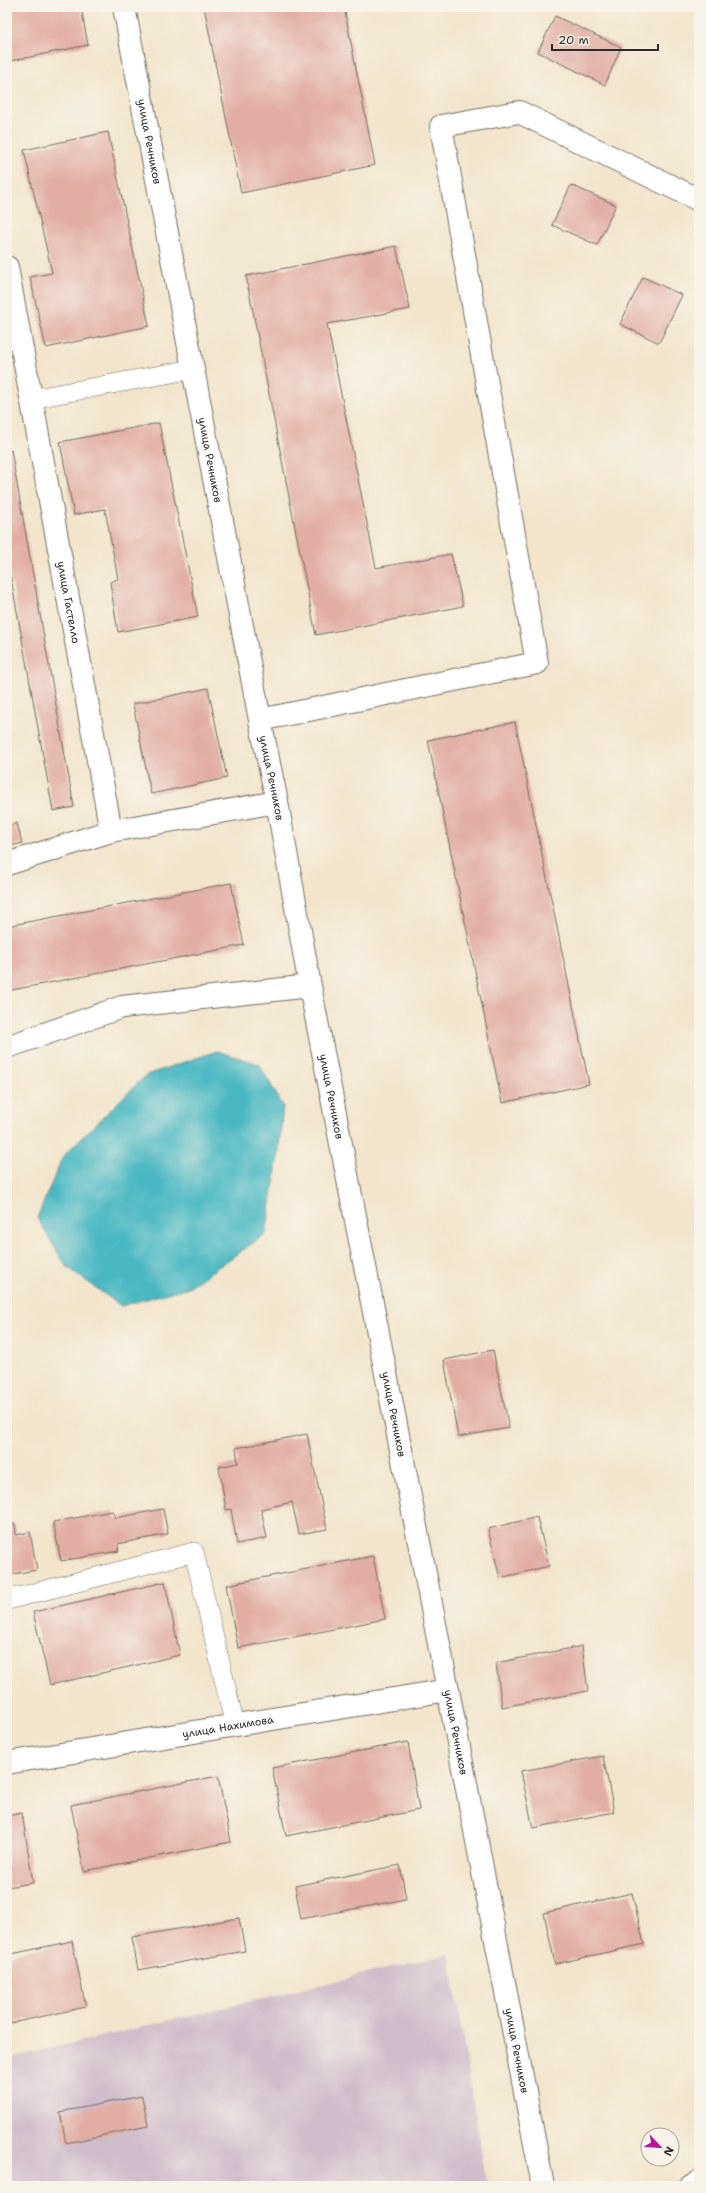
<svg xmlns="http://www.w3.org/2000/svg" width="706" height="2193" font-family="'Shantell Sans',sans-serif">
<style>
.industrial{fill:#d0bdcc}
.water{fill:#4ab8c3;stroke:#3a7277}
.building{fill:#e2aea4}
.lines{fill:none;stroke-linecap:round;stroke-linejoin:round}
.lane-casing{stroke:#716c63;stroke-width:20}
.street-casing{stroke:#716c63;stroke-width:24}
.secondary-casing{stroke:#716c63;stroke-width:24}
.lane{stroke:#fff;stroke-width:19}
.street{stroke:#fff;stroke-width:22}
.secondary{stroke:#fff;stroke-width:22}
.labels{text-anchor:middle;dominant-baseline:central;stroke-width:3.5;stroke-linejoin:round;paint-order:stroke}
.street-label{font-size:11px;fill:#2b2b2b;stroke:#f7f3e8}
</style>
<rect width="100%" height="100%" fill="#f7f3e8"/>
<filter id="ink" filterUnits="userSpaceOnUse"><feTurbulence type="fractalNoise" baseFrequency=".025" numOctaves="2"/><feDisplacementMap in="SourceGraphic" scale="8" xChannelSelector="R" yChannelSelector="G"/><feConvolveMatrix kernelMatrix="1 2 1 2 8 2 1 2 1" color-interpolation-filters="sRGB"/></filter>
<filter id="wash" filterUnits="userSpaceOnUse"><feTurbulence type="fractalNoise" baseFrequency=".012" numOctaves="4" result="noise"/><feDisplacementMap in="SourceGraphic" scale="16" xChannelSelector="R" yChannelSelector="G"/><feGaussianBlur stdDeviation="0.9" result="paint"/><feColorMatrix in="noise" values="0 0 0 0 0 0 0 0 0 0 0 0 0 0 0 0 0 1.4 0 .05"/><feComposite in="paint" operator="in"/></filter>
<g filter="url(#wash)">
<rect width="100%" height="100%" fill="#f2e5cc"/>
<path class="industrial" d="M449 1954 487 2186H7V2059Z"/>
<path class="water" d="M217 1051 259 1064 283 1106 278 1158 266 1234 189 1287 121 1306 66 1266 37 1218 63 1156 146 1075Z"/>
<g id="blocks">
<g class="building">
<path d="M7 7H81L88 45 10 61 7 43Z"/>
<path d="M204 7H344L375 165 241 193Z"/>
<path d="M555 16 621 47 605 85 538 52Z"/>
<path d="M108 132 149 326 46 348 30 277 52 273 24 150Z"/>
<path d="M571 185 616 205 597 245 552 225Z"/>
<path d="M396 246 410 309 327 324 376 568 451 554 463 606 316 635 246 276Z"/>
<path d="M643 277 682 295 659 343 620 324Z"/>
<path d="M159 423 198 617 118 632 110 582 118 579 105 509 74 515 60 442Z"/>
<path d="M11 450 74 807 53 811 7 556V451Z"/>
<path d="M208 688 227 778 151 794 133 704Z"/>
<path d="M515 722 589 1084 502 1103 428 740Z"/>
<path d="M17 823 22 843 7 847V826Z"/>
<path d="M231 883 244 945 7 991V926Z"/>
<path d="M493 1350 509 1428 458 1437 444 1360Z"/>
<path d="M307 1434 327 1529 299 1534 292 1502 261 1509 267 1538 237 1544 231 1509 226 1510 219 1467 238 1463 236 1448Z"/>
<path d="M163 1509 168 1534 118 1544 119 1551 61 1561 53 1522 113 1511 115 1518Z"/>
<path d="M537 1517 549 1566 500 1578 488 1529Z"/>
<path d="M15 1524 16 1535 30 1532 37 1570 7 1575V1525Z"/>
<path d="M373 1556 385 1619 238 1648 226 1585Z"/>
<path d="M165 1582 180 1655 50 1685 33 1612Z"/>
<path d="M582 1646 588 1691 502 1707 496 1663Z"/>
<path d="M408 1742 419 1810 286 1836 272 1768Z"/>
<path d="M603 1756 614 1812 533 1828 521 1771Z"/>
<path d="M218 1776 231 1842 84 1871 71 1805Z"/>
<path d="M22 1813 33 1883 7 1887V1816Z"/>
<path d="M400 1865 406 1899 301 1919 295 1886Z"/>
<path d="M632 1893 644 1944 555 1964 544 1913Z"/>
<path d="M239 1918 245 1951 138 1970 132 1937Z"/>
<path d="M72 1941 86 2007 7 2024V1955Z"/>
<path d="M142 2096 148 2126 66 2143 60 2112Z"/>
</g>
</g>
</g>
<g filter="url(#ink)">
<use href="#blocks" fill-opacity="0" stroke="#716c63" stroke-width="1"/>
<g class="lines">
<defs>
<g id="lane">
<path d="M31 399 193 369"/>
<path d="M7 1600 194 1552 235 1726"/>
</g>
<g id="street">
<path id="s1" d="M124 7 260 720 277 802 310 986 448 1690"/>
<path id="s2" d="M7 267 111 831 7 864"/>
<path d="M260 720 537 663 441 126 519 112 699 200"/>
<path d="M111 831 277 802"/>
<path d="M7 1047 122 1007 310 986"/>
<path d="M691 2186 699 2181"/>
</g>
<g id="secondary">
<path id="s3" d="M7 1763 448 1690 543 2186"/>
</g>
</defs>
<use href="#lane" class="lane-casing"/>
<use href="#street" class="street-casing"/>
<use href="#secondary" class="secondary-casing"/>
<use href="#lane" class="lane"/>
<use href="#street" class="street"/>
<use href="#secondary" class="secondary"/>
</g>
</g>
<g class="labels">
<g class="street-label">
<text stroke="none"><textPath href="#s1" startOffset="137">улица Речников</textPath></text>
<text stroke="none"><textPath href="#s1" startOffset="461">улица Речников</textPath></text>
<text stroke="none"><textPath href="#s2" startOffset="341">улица Гастелло</textPath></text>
<text stroke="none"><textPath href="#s1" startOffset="785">улица Речников</textPath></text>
<text stroke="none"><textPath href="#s1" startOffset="1109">улица Речников</textPath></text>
<text stroke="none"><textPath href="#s1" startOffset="1433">улица Речников</textPath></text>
<text stroke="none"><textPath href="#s3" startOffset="224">улица Нахимова</textPath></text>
<text stroke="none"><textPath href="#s3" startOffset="490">улица Речников</textPath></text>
<text stroke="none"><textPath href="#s3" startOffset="814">улица Речников</textPath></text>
</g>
</g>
<rect width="706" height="2193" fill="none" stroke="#f7f3e8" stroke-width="24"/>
<g transform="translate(660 2147) rotate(116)"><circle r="19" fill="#f7f3e8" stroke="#a5a39c"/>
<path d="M0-3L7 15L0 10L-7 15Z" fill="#b5179e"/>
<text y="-6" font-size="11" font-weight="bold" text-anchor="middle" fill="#2b2b2b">N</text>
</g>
<path d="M552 44v6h106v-6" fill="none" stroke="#2b2b2b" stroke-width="2"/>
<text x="558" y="44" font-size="12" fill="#2b2b2b" stroke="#f7f3e8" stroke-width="3" paint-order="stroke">20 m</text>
</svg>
